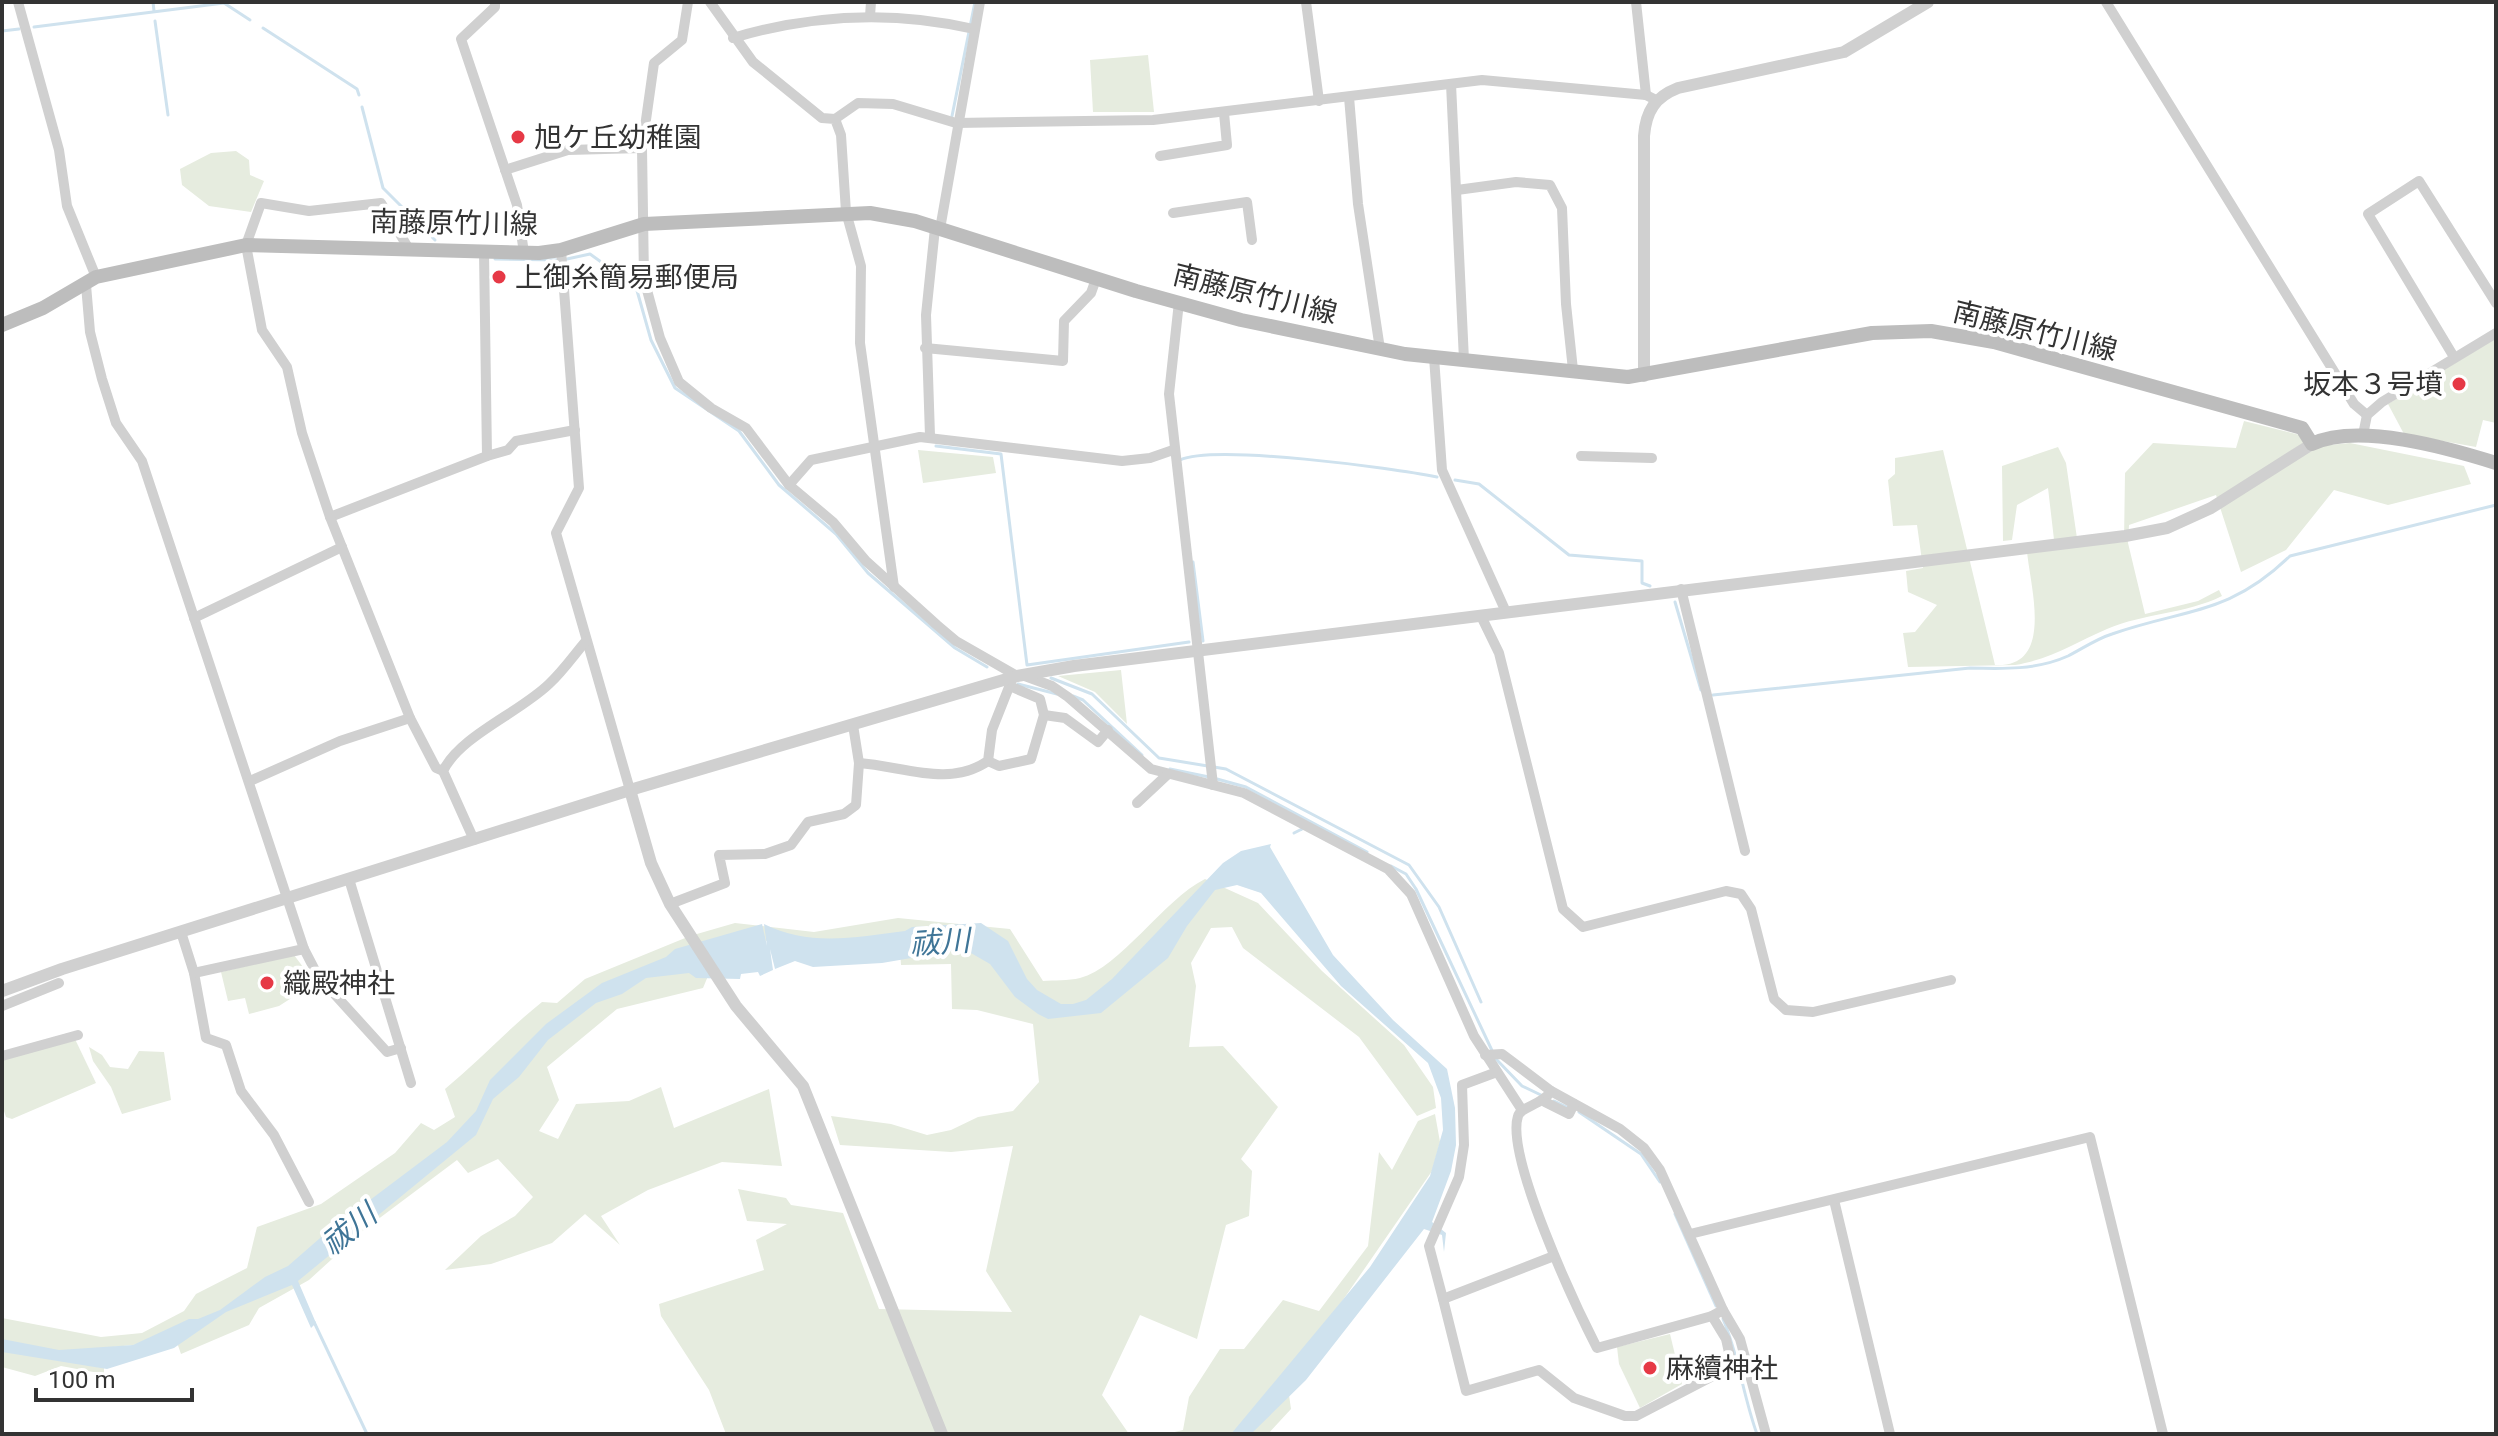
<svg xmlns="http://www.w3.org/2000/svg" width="2498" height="1436" font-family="Roboto,'Noto Sans JP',sans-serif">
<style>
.green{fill:#e6ecdf}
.water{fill:#cfe2ee}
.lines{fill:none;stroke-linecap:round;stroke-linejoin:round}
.stream{stroke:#cfe2ee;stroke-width:3}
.minor{stroke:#d0d0d0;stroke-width:10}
.tertiary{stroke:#d0d0d0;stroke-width:12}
.secondary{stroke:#bdbdbd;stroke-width:14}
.poi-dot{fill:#e63946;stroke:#fff;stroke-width:3}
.labels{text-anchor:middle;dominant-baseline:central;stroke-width:8;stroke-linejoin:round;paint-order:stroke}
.poi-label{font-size:28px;fill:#333;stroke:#fff;text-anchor:start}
.street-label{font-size:28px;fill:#333;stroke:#fff}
.water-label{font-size:30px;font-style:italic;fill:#3f7597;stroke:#fff}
</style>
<rect width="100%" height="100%" fill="#fff"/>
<g class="green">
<path d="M1148 55 1154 112H1093L1090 60Z"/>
<path d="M236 151 249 160 250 175 264 181 251 212 209 206 182 185 180 169 211 153Z"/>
<path d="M2496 338V423L2483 420 2476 447 2404 434 2388 404Z"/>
<path d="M2244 421 2300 435 2319 446 2350 443 2464 466 2471 484 2388 505 2334 490 2286 550 2241 572 2216 495 2129 525 2128 543 2145 614 2198 601 2219 590 2222 596C2186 614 2144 613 2107 629 2072 644 2054 658 2015 665L1908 667 1903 633 1915 632 1937 605 1908 592 1906 571 1923 568 1917 525 1893 526 1888 480 1895 474V458L1943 450 1995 665C2054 668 2031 590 2027 552L2055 548 2048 488 2017 505 2012 540 2003 541 2002 466 2058 447 2066 463 2078 545 2124 542 2125 473 2153 443 2236 448Z"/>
<path d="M918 450 993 457 996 473 923 483Z"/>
<path d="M1121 670 1127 724 1095 692 1058 676Z"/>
<path d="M1205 879 1258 903 1322 971 1404 1045 1433 1087 1436 1108 1417 1116 1359 1037 1243 948 1232 927 1211 928 1191 963 1196 986 1189 1047 1223 1046 1278 1107 1241 1159 1252 1171 1249 1216 1226 1225 1197 1339 1140 1315 1102 1395 1129 1434H726L709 1390 661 1316 659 1304 764 1270 756 1240 787 1224 747 1221 738 1189 786 1198 791 1205 843 1213 879 1309 1012 1312 986 1271 1013 1146 951 1152 840 1145 831 1116 891 1124 927 1135 951 1130 978 1117 1013 1111 1039 1082 1033 1024 977 1010 952 1009 951 964 901 965 899 935 781 946 743 933 721 945 703 988 617 1009 547 1067 559 1100 539 1131 558 1139 576 1104 629 1101 661 1087 674 1128 769 1089 782 1166 722 1162 648 1190 601 1216 620 1245 585 1214 552 1243 491 1264 445 1270 481 1236 515 1216 533 1197 498 1159 468 1173 457 1160 365 1229 309 1280 259 1308 249 1325 181 1354 173 1331 142 1344 104 1348V1374L61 1366 35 1376 2 1367V1318L101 1337 142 1333 184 1311 196 1294 247 1268 257 1227 321 1204 395 1153 421 1123 434 1130 455 1117 445 1089C479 1061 508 1029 542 1002L557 1003 585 979 690 936 735 923 814 932 898 918 1010 929 1043 981C1054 980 1068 981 1080 978 1120 968 1163 900 1205 879Z"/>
<path d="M294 955 315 983 279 1006 249 1014 245 998 228 1001 221 972Z"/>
<path d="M74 1037 96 1083 12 1119 6 1117 2 1105V1059Z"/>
<path d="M89 1047 102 1055 110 1067 128 1069 139 1051 164 1052 171 1100 122 1114 111 1087 93 1061Z"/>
<path d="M1435 1114 1440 1142 1432 1171 1287 1381 1291 1409 1268 1434H1166L1183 1430 1189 1397 1220 1349H1244L1283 1300 1319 1311 1368 1246 1379 1152 1392 1170 1418 1121Z"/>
<path d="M1670 1334 1682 1384 1640 1408 1619 1364 1617 1347Z"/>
</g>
<path class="water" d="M1271 844 1270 847 1333 955 1393 1020 1447 1069 1455 1108 1456 1145 1451 1171 1432 1222 1446 1233 1444 1252 1442 1235 1424 1229 1306 1380 1251 1434H1231L1370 1267 1430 1176 1443 1130 1441 1098 1428 1063 1341 986 1261 893 1237 885 1215 890 1187 926 1168 958 1101 1013 1048 1019 1038 1014 1015 997 990 964 964 949 882 963 813 967 795 961 775 969 770 949 773 970 760 976 758 972 741 974 740 979 696 978 689 973 646 978 622 994 596 1003 548 1040 519 1077 493 1099 476 1135 298 1281 316 1323 311 1328 292 1285 226 1312 174 1348 107 1369 2 1352V1339L59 1350 133 1345 189 1319H198L220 1310 265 1277 288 1266 327 1232 347 1221 370 1200 447 1142 476 1111 490 1080 546 1024 602 983 666 957 675 949 762 924 767 946 764 924C809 947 856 937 905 931L912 927 981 923 1008 941 1027 979 1037 990 1061 1004H1073L1086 1000 1112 979 1223 863 1241 851Z"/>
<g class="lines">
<g class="stream">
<path d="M153 2 154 11"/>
<path d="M155 21 168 115"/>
<path d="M34 27 224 3 250 20"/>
<path d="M263 28 357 89 359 95"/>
<path d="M2 31 19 29"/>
<path d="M362 107 383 188 435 240"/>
<path d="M952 116 975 2"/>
<path d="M495 259 559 260"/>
<path d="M567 259 590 254 636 287 651 340 675 388 739 431 779 485 836 534 868 573 955 648 987 667"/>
<path d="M936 446 1001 454 1027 665 1189 642"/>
<path d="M1180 460C1215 444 1392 468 1437 477"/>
<path d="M1455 480 1479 484 1569 555 1642 561V583L1650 586"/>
<path d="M1193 562 1203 641"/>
<path d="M1675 602 1701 690"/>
<path d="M1051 678 1092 694 1159 758 1226 769 1409 865 1439 907 1481 1002"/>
<path d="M1018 684 1057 694"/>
<path d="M1713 695 1970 668C2003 669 2037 670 2068 656 2082 649 2096 639 2112 634 2186 608 2228 616 2290 556L2496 505"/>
<path d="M1073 696 1083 700 1142 755"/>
<path d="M1170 769 1209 777"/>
<path d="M1217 779 1246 787 1367 852"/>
<path d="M1294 833 1302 829"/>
<path d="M1391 866 1406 874 1416 889 1496 1059 1522 1086 1543 1096"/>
<path d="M1554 1101 1569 1108"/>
<path d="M1579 1112 1641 1154 1660 1182"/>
<path d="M1675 1214 1716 1306"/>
<path d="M1723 1319C1739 1356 1743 1396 1757 1434"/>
<path d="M314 1322 367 1434"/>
</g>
<g class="minor">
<path d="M18 2 59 150 67 206 96 277"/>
<path d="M495 2V7L461 39 517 205 524 253"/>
<path d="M688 2 682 40 654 63 642 148 644 279 660 338 679 382 711 408 746 428 789 485 833 522 866 561 937 625 956 641 1017 676"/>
<path d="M710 2 753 62 822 118 835 119 841 135 846 212 861 266 860 343 894 587"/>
<path d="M1306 2 1319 101"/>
<path d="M1636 2 1646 95"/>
<path d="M2106 2 2354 404 2367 415"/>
<path d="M870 16 871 2"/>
<path d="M733 38C813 14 892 10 974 29"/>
<path d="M1451 84 1464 360"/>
<path d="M1349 97 1358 204 1380 349"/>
<path d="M835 119 858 103 893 104 956 123 1153 120 1482 80 1646 95 1656 100"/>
<path d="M1160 156 1227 145 1224 113"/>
<path d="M505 170 568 150 642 148"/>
<path d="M1457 190 1516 182 1550 185 1562 208 1566 304 1573 370"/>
<path d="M1173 213 1247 202 1252 240"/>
<path d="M940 229 980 2"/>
<path d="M561 250 579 488 556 533 630 790"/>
<path d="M86 285 90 332 102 379 116 423 142 461 304 949 318 976 387 1052 401 1048"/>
<path d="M1179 302 1169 394 1213 785"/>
<path d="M925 348 1063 361 1064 321 1091 293 1096 279"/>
<path d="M1434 357 1442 470 1506 612"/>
<path d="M2454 357 2368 214 2419 181 2496 303"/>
<path d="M2363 435 2367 415 2382 402 2496 333"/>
<path d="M930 436 926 315 935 228"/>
<path d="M487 456 508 450 516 441 575 430"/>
<path d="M1581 456 1652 458"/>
<path d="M789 485 811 460 920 437 1122 461 1150 458 1173 450"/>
<path d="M330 517 487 456 484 252"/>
<path d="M1681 589 1745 851"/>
<path d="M1481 616 1499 653 1563 909 1583 927 1726 891 1741 894 1751 909 1774 999 1786 1010 1813 1012 1951 980"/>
<path d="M194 618 342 547"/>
<path d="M1022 675 1052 686 1068 697 1151 769 1244 793 1388 869 1411 894 1474 1036 1522 1110"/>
<path d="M1044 715 1065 718 1098 742 1108 730"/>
<path d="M410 718 436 768 443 771"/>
<path d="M988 761 999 766 1031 759 1044 715 1040 699 1012 687"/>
<path d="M859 763C903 766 948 788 988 761L992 730 1013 677"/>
<path d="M250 781 340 741 410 718 330 517 302 433 287 367 262 330 246 245 261 203 309 211 381 203 409 249"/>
<path d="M1137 803 1168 774"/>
<path d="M474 840 443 771C460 736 519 713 549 684 563 671 574 655 586 641"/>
<path d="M349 879 411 1083"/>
<path d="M670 904 725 883 719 855 765 854 791 845 808 822 844 814 856 805 859 763 853 725"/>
<path d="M181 932 194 973 206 1038 226 1045 241 1091 274 1135 309 1202"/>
<path d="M194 973 304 949"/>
<path d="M2 1006 59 983"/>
<path d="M1485 1055 1502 1054 1551 1091 1620 1129 1644 1148 1660 1170 1723 1310 1740 1339 1766 1434"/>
<path d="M2 1056 78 1035"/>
<path d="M1551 1091C1543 1105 1521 1106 1518 1116 1505 1156 1576 1307 1597 1348L1712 1316"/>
<path d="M1545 1102 1569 1114 1574 1104"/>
<path d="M1834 1200 1890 1434"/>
<path d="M1690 1234 2090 1137 2163 1434"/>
<path d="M1554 1256 1443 1299 1466 1391 1539 1370 1574 1398 1625 1416H1636L1732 1366 1726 1339 1712 1316 1723 1310"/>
<path d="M1443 1299 1429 1246 1459 1177 1464 1145 1462 1085 1497 1072"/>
</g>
<g class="tertiary">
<path d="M1644 376V136C1646 111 1655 97 1678 88L1844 52 1928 2"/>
<path d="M630 790 651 863 670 904 736 1006 803 1086 942 1434"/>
<path d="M2 991 62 969 630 790 1017 676 1074 666 2125 536 2167 528 2211 508 2312 444"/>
</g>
<path class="secondary" d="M2 325 43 308 96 277 246 245 539 253 561 250 644 224 870 213 915 221 1136 291 1241 320 1405 354 1628 377 1872 333 1931 331 1994 342 2302 428 2312 444C2358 422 2448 448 2496 463"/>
</g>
<g class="poi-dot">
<circle cx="518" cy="137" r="8"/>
<circle cx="499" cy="277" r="8"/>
<circle cx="2459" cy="384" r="8"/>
<circle cx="267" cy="983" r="8"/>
<circle cx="1650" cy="1368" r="8"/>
</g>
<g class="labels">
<g class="poi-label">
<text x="534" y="137">旭ケ丘幼稚園</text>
<text x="515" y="277">上御糸簡易郵便局</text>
<text x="2443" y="384" text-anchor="end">坂本３号墳</text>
<text x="283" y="983">織殿神社</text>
<text x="1666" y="1368">麻續神社</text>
</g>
<g class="street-label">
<text transform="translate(454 223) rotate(1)">南藤原竹川線</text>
<text transform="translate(1255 294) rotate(14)">南藤原竹川線</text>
<text transform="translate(2035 331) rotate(14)">南藤原竹川線</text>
</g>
<g class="water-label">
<text transform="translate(940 942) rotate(-4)">祓川</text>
<text transform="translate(349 1229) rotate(-39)">祓川</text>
</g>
</g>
<rect width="2498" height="1436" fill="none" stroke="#333333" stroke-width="8"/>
<path d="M36 1388v12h156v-12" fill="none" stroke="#333333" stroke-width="4"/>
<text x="48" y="1388" font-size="24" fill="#333333" stroke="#ffffff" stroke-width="6" paint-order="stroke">100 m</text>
</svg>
